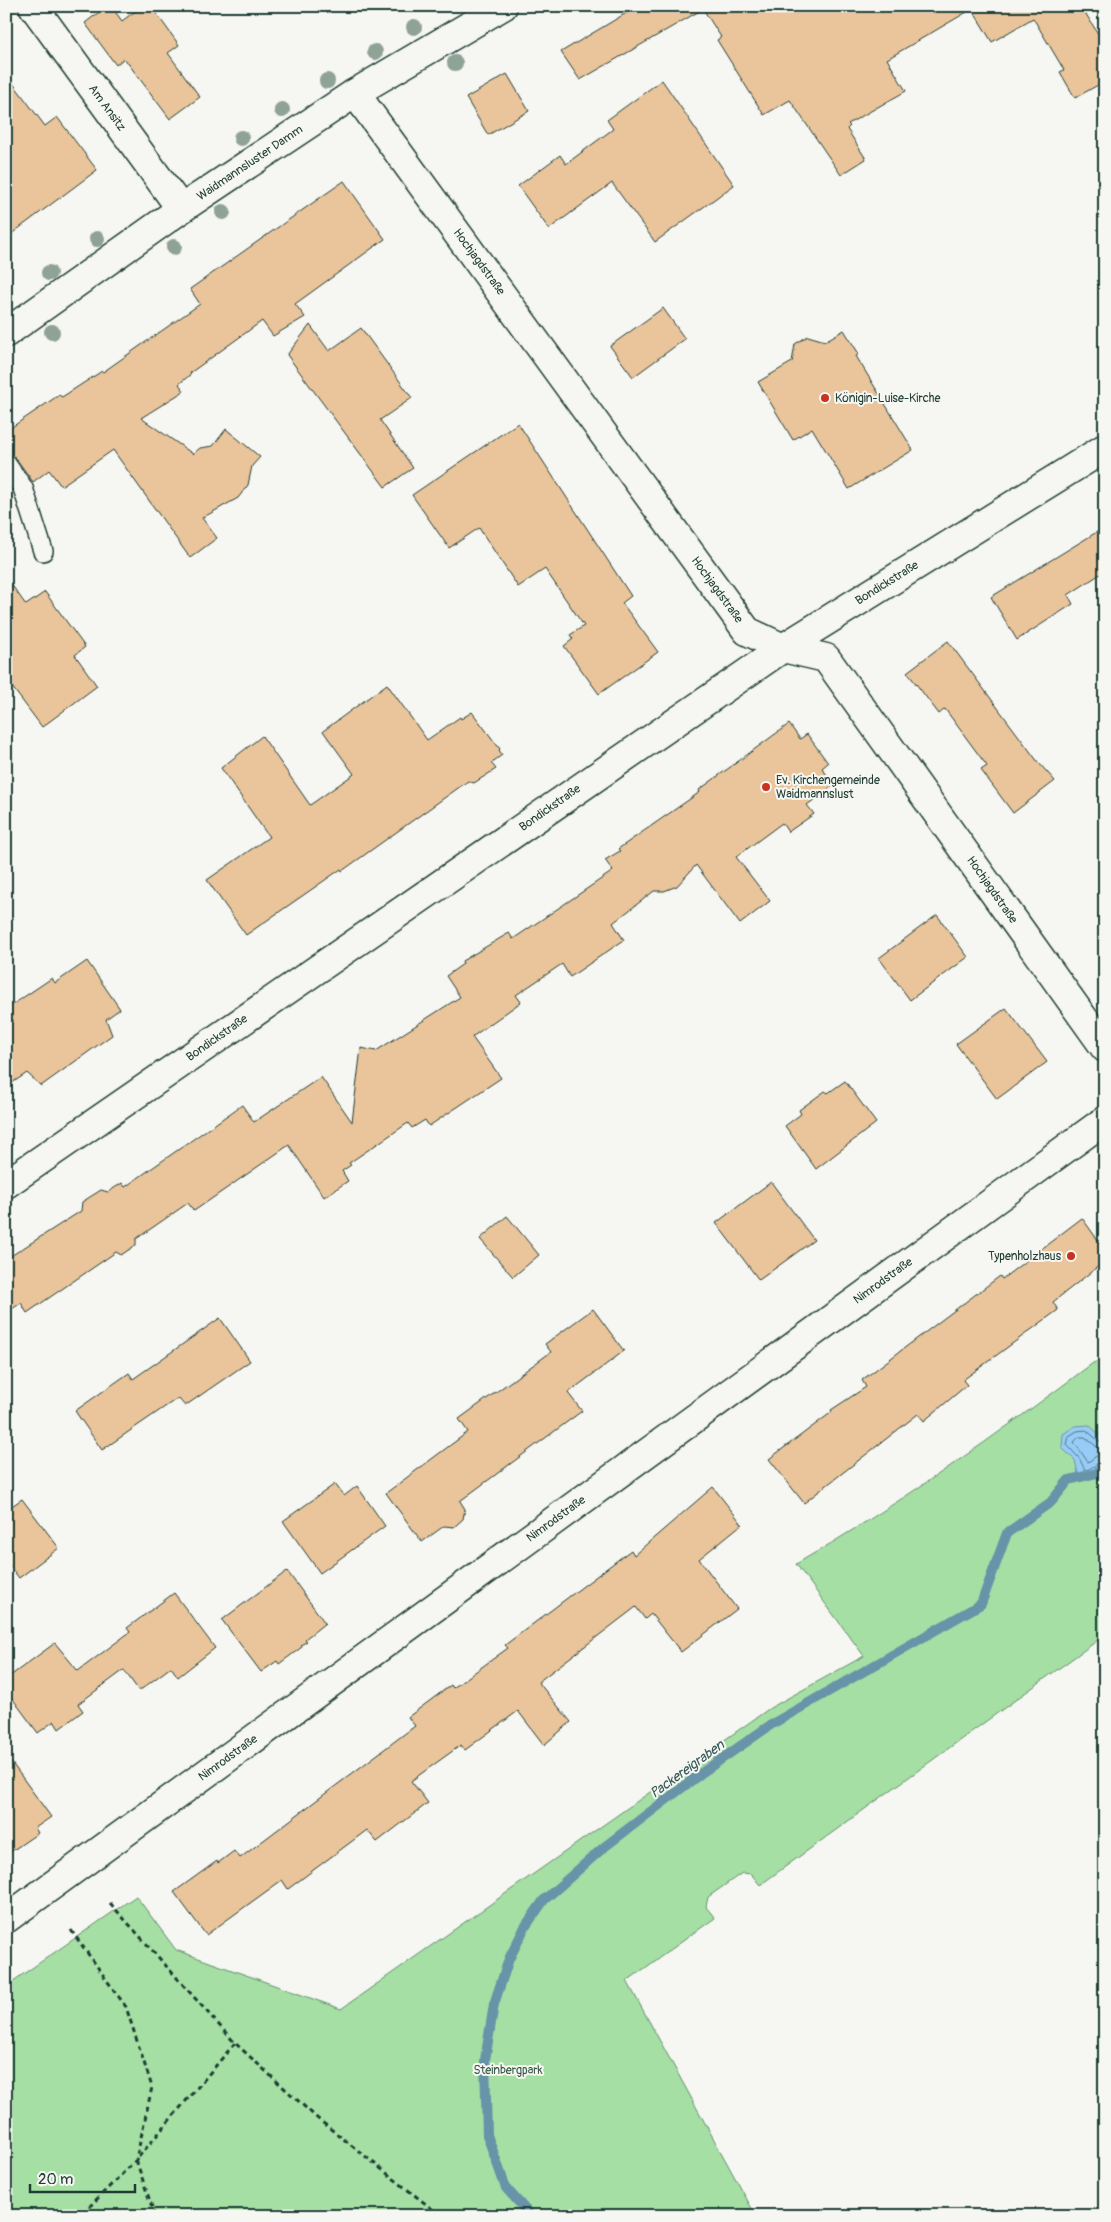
<svg xmlns="http://www.w3.org/2000/svg" width="1111" height="2222" font-family="Pangolin,sans-serif">
<style>
.green{fill:#a5dfa4;stroke:#628e6c}
.water{fill:#98ccf6;stroke:#6893a8}
.lines{fill:none;stroke-linecap:round;stroke-linejoin:round}
.shore{stroke:#4f7682;stroke-width:1}
.stream{stroke:#6893a8;stroke-width:10}
.building{fill:#eac49a;stroke:#1f3d34}
.lane-casing{stroke:#1f3d34;stroke-width:22}
.street-casing{stroke:#1f3d34;stroke-width:31}
.secondary-casing{stroke:#1f3d34;stroke-width:31}
.path{stroke:#1f3d34;stroke-width:3;stroke-dasharray:5 4;stroke-linecap:butt}
.lane{stroke:#f6f6f2;stroke-width:19}
.street{stroke:#f6f6f2;stroke-width:28}
.secondary{stroke:#f6f6f2;stroke-width:28}
.tree{fill:#8fa296}
.poi-dot{fill:#c8321e;stroke:#f6f6f2;stroke-width:2}
.labels{text-anchor:middle;dominant-baseline:central;stroke-width:4;stroke-linejoin:round;paint-order:stroke}
.street-label{font-size:12px;fill:#1f3d34;stroke:#f6f6f2}
.poi-label{font-size:12px;fill:#1f3d34;stroke:#f6f6f2;text-anchor:start}
.park-label{font-size:12px;fill:#3a5d4a;stroke:#f6f6f2}
.water-label{font-size:14px;font-style:italic;fill:#375a5b;stroke:#f6f6f2}
</style>
<rect width="100%" height="100%" fill="#f6f6f2"/>
<filter id="ink" filterUnits="userSpaceOnUse"><feTurbulence type="fractalNoise" baseFrequency=".02" numOctaves="2"/><feDisplacementMap in="SourceGraphic" scale="10" xChannelSelector="R" yChannelSelector="G"/><feConvolveMatrix kernelMatrix="1 2 1 2 8 2 1 2 1" color-interpolation-filters="sRGB"/></filter>
<g filter="url(#ink)">
<path class="green" d="M1105 1358V1635L760 1885 751 1874 742 1873 708 1897 706 1907 715 1918 627 1981 756 2216H6V1986L136 1896 176 1950 341 2009 770 1708 864 1656 796 1564C900 1504 997 1435 1093 1363Z"/>
<path class="water" d="M1089 1425 1105 1440C1105 1467 1105 1470 1079 1478L1075 1460 1062 1448 1063 1434 1075 1426Z"/>
<g class="lines">
<g class="shore">
<path d="M1105 1443 1100 1442 1086 1430 1077 1431 1069 1436 1067 1445 1079 1458 1085 1470C1094 1469 1097 1461 1105 1461"/>
<path d="M1105 1449 1097 1447 1085 1437H1079L1074 1442 1088 1462 1098 1455 1105 1454"/>
</g>
<path class="stream" d="M531 2216 506 2188 487 2135 485 2060 494 2004 509 1959 525 1927 544 1900 603 1848 700 1774 772 1724 981 1604 1007 1533 1051 1502 1069 1480 1097 1473 1105 1463"/>
</g>
<g class="building">
<path d="M107 6H111L122 21 142 6H151L179 45 168 53 200 97 170 119 124 58 116 65 85 23Z"/>
<path d="M638 6H1081L1105 45V81L1075 98 1060 72 1064 70 1033 18 992 42 972 9 887 59 906 91 848 124 850 126 847 129 866 159 841 175 790 100 764 115 717 40 721 37 703 9 580 80 561 52Z"/>
<path d="M6 74 45 126 57 117 97 170 6 238Z"/>
<path d="M507 74 529 111 488 135 466 98Z"/>
<path d="M662 80 734 185 655 242 612 183 549 229 518 186 560 155 566 164 613 129 607 120Z"/>
<path d="M344 181 385 239 295 304 305 317 273 336 262 321 190 373 191 374 179 384 184 391 141 418 193 454 200 448 213 446 226 429 260 457 252 466 248 485 238 498 202 518 217 538 190 558 113 450 61 486 49 470 33 482 15 457 6 453V431L59 395 62 397 102 371 103 372 200 304 190 289Z"/>
<path d="M663 308 685 339 633 377 610 346Z"/>
<path d="M310 325 329 351 361 328 412 398 380 420 413 468 385 487 287 355Z"/>
<path d="M844 330 859 354 856 356 913 450 849 489 812 428 793 440 758 382 792 362 795 344 808 336 825 341Z"/>
<path d="M518 423 631 596 622 603 658 652 599 694 564 646 573 639 570 635 584 626 545 569 518 587 479 528 449 548 412 495Z"/>
<path d="M1105 527V571L1068 595 1073 604 1017 640 991 597Z"/>
<path d="M6 577 26 605 45 592 85 647 75 655 97 686 42 727 6 679Z"/>
<path d="M948 641 1038 762 1055 781 1013 813 981 770 987 766 945 709 939 714 907 672Z"/>
<path d="M387 684 427 740 460 717 461 719 472 712 500 749 499 750 502 755 491 763 496 769 474 783 468 781 342 871 341 869 246 935 207 880 269 837 221 768 262 736 310 805 354 774 323 731Z"/>
<path d="M789 724 800 739 807 734 828 763 822 768 834 785 807 805 814 814 788 832 782 823 736 857 770 901 740 924 696 865 677 886 664 891H654L613 923 624 940 570 977 562 964 516 995 521 1002 472 1037 501 1078 429 1126 425 1120 412 1128 408 1123 349 1163 351 1165 342 1171 348 1181 324 1197 289 1145 194 1211 188 1203 136 1239V1245L121 1255 116 1252 27 1313 21 1303 6 1313V1259L81 1211 82 1202 101 1190 108 1192 122 1183 125 1187 242 1105 254 1122 321 1077 352 1122 361 1048 376 1051 460 997 446 976 463 964 462 961 509 933 513 939 613 871 605 860 620 851 618 849 700 792 699 790Z"/>
<path d="M937 915 968 957 910 1000 879 958Z"/>
<path d="M87 961 120 1009 106 1019 112 1035 41 1086 27 1073 6 1087V1009L52 978 55 983Z"/>
<path d="M1006 1008 1047 1062 997 1099 956 1044Z"/>
<path d="M845 1081 876 1123 816 1169 785 1126 801 1114 799 1110 825 1091 828 1093Z"/>
<path d="M771 1182 814 1240 759 1280 716 1223Z"/>
<path d="M507 1216 539 1255 513 1277 480 1239Z"/>
<path d="M1082 1218 1105 1250V1261L1053 1302 1058 1310 963 1380 967 1385 924 1421 918 1414 804 1503 769 1459 832 1412 831 1410 866 1387 862 1380 1000 1276 1002 1279Z"/>
<path d="M593 1309 624 1351 568 1393 582 1411 460 1501 465 1509 463 1519 454 1527 444 1526 422 1542 386 1493 468 1432 459 1419 551 1352 545 1344Z"/>
<path d="M220 1318 250 1361 185 1406 178 1398 102 1450 75 1411 129 1373 133 1379Z"/>
<path d="M335 1484 344 1496 357 1486 385 1526 320 1573 283 1521Z"/>
<path d="M713 1487 742 1524 699 1559 737 1609 681 1652 651 1614 645 1619 636 1607 538 1682 571 1722 544 1745 518 1711 465 1750 461 1745 411 1781 428 1803 377 1842 367 1830 288 1889 282 1880 206 1935 174 1892 217 1861 218 1863 234 1851 240 1858 415 1726 408 1717 451 1685 453 1688 508 1648 505 1645 631 1550 634 1555Z"/>
<path d="M22 1499 59 1548 19 1578 6 1561V1510Z"/>
<path d="M287 1571 325 1623 305 1639 307 1641 301 1645 302 1647 279 1664 277 1661 261 1672 222 1620Z"/>
<path d="M174 1593 215 1648 178 1677 171 1667 139 1691 124 1670 78 1704 83 1711 59 1729 54 1721 38 1733 6 1690V1679L55 1643 78 1671 130 1632 127 1628Z"/>
<path d="M6 1755 51 1817 35 1828 38 1833 6 1855Z"/>
</g>
<g class="lines">
<defs>
<path id="lane" d="M6 464 23 488 43 551"/>
<g id="street">
<path d="M33 6 181 209"/>
<path d="M355 93 747 631 783 648 826 658 1105 1048"/>
<path d="M6 1184 783 648 1105 448"/>
<path d="M6 1919 1105 1120"/>
</g>
<path id="secondary" d="M6 333 181 209 355 93 503 6"/>
</defs>
<use href="#lane" class="lane-casing"/>
<use href="#street" class="street-casing"/>
<use href="#secondary" class="secondary-casing"/>
<g class="path">
<path d="M110 1903 235 2043 318 2119 441 2216"/>
<path d="M71 1930 126 2007 152 2087 136 2160 80 2216"/>
<path d="M155 2216 136 2160 235 2043"/>
</g>
<use href="#lane" class="lane"/>
<use href="#street" class="street"/>
<use href="#secondary" class="secondary"/>
</g>
<g class="tree">
<circle cx="414" cy="27" r="8"/>
<circle cx="375" cy="52" r="8"/>
<circle cx="455" cy="63" r="8"/>
<circle cx="327" cy="81" r="8"/>
<circle cx="282" cy="110" r="8"/>
<circle cx="241" cy="138" r="8"/>
<circle cx="223" cy="212" r="8"/>
<circle cx="97" cy="239" r="8"/>
<circle cx="174" cy="247" r="8"/>
<circle cx="49" cy="273" r="8"/>
<circle cx="52" cy="332" r="8"/>
</g>
</g>
<g class="poi-dot">
<circle cx="825" cy="398" r="5"/>
<circle cx="766" cy="787" r="5"/>
<circle cx="1071" cy="1256" r="5"/>
</g>
<g class="labels">
<g class="street-label">
<text transform="translate(107 108) rotate(54)">Am Ansitz</text>
<text transform="translate(250 163) rotate(-34)">Waidmannsluster Damm</text>
<text transform="translate(479 262) rotate(54)">Hochjagdstraße</text>
<text transform="translate(887 583) rotate(-32)">Bondickstraße</text>
<text transform="translate(717 590) rotate(54)">Hochjagdstraße</text>
<text transform="translate(550 808) rotate(-35)">Bondickstraße</text>
<text transform="translate(992 890) rotate(55)">Hochjagdstraße</text>
<text transform="translate(217 1038) rotate(-35)">Bondickstraße</text>
<text transform="translate(883 1281) rotate(-36)">Nimrodstraße</text>
<text transform="translate(556 1519) rotate(-36)">Nimrodstraße</text>
<text transform="translate(228 1758) rotate(-36)">Nimrodstraße</text>
</g>
<g class="poi-label">
<text x="835" y="398">Königin-Luise-Kirche</text>
<text x="776" y="780">Ev. Kirchengemeinde<tspan x="776" dy="14">Waidmannslust</tspan></text>
<text x="1061" y="1256" text-anchor="end">Typenholzhaus</text>
</g>
<g class="park-label">
<text x="508" y="2070">Steinbergpark</text>
</g>
<g class="water-label">
<text transform="translate(687 1769) rotate(-36)">Packereigraben</text>
</g>
</g>
<rect width="1111" height="2222" fill="none" stroke="#f6f6f2" stroke-width="25"/>
<rect x="12" y="12" width="1086" height="2197" fill="none" stroke="#1f3d34" stroke-width="2" filter="url(#ink)"/>
<path d="M30 2184v8h105v-8" fill="none" stroke="#1f3d34" stroke-width="2.5"/>
<text x="38" y="2184" font-size="15" fill="#1f3d34" stroke="#f6f6f2" stroke-width="4" paint-order="stroke">20 m</text>
</svg>
